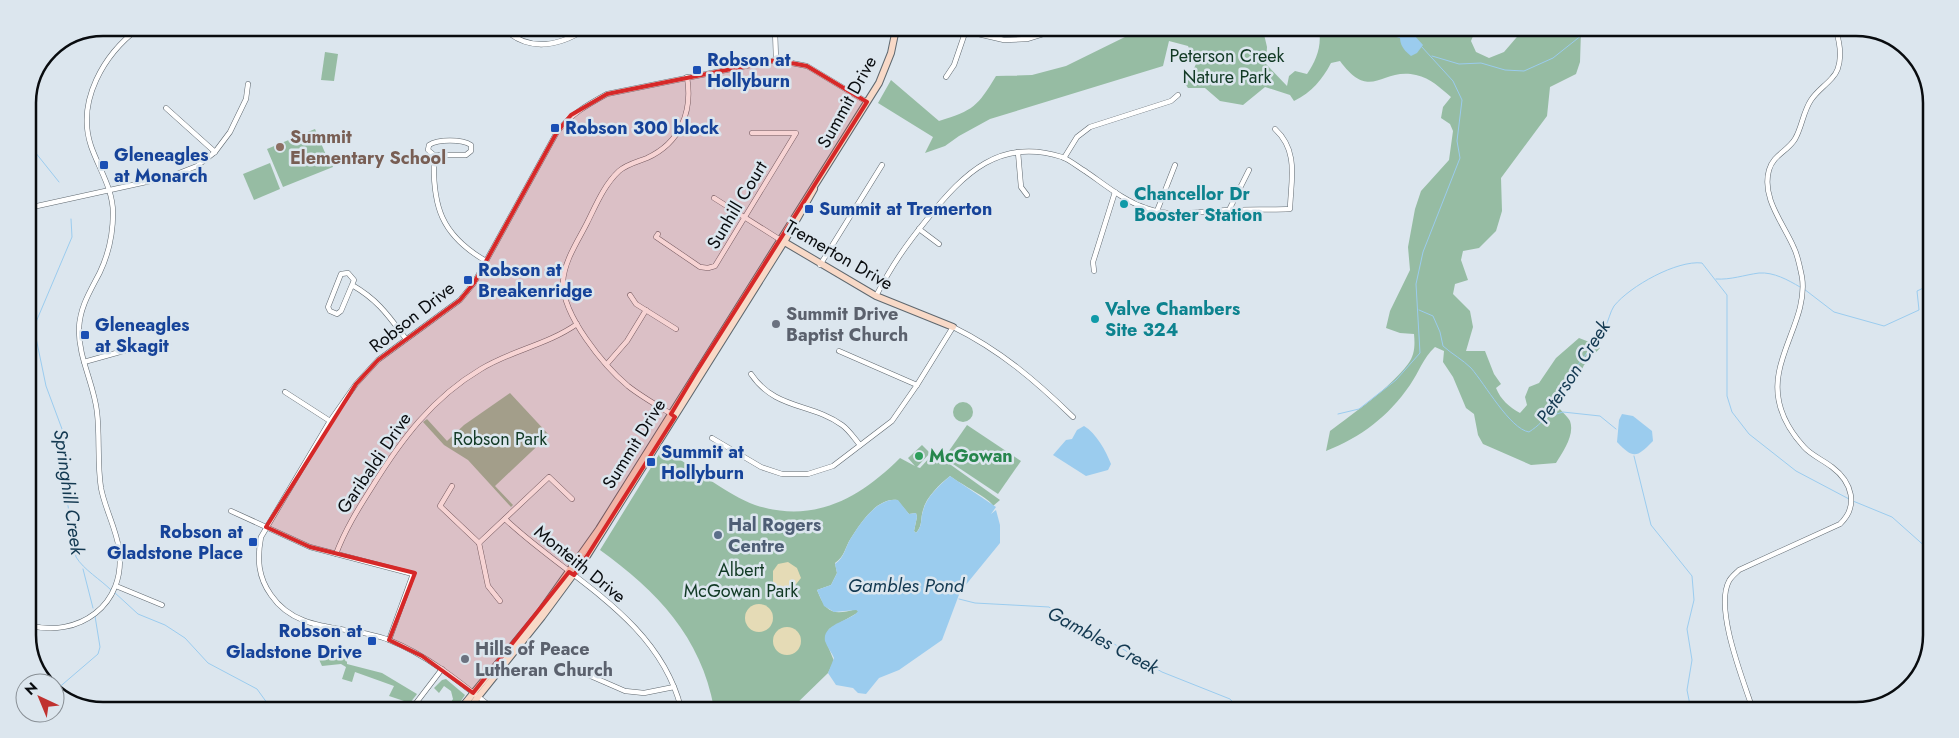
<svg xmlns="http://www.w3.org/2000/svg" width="1959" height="738" font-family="Jost,sans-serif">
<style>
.green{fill:#96bca3}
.sand{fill:#e5dbb6}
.water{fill:#9bccee}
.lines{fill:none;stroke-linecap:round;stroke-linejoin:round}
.stream{stroke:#9bccee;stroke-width:1}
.street-casing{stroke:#5f686f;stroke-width:5.5}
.secondary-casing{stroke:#5f686f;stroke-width:8}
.primary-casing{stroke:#995831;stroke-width:8}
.street{stroke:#fff;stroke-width:4.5}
.secondary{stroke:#f8d9c7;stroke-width:6}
.primary{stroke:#f1b38f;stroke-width:7}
.marked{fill:#d62828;fill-opacity:0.2;stroke:#d62828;stroke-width:4;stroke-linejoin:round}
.transit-dot{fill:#1a4fb4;stroke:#dce6ee;stroke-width:2}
.education-dot{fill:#8d6e63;stroke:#dce6ee;stroke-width:2}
.culture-dot{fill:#0f9aa8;stroke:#dce6ee;stroke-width:2}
.worship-dot{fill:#6b7280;stroke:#dce6ee;stroke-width:2}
.leisure-dot{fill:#2e9e5b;stroke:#dce6ee;stroke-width:2}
.service-dot{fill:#5c6f8a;stroke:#dce6ee;stroke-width:2}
.labels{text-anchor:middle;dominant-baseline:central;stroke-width:5;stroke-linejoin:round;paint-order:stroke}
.park-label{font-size:18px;fill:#113924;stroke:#dce6ee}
.transit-label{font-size:18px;font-weight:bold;fill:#164399;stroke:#dce6ee;text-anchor:start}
.street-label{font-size:18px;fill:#090c0f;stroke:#dce6ee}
.education-label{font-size:18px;font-weight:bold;fill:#785e54;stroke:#dce6ee;text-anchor:start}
.culture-label{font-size:18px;font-weight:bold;fill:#0d838f;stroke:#dce6ee;text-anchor:start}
.worship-label{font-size:18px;font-weight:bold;fill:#5b616d;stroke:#dce6ee;text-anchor:start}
.leisure-label{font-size:18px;font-weight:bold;fill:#27864d;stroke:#dce6ee;text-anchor:start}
.service-label{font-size:18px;font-weight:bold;fill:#4e5e75;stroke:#dce6ee;text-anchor:start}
.water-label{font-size:19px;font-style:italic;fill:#133951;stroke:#dce6ee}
.rim{fill:none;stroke:#090c0f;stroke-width:2.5}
</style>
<rect width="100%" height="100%" fill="#dce6ee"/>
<g class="green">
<path d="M1134 30H1263L1267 47 1266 64 1287 86 1289 76 1295 71 1307 74C1316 61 1322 46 1319 30L1475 31 1471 41 1476 52 1489 58 1504 52 1522 31H1581L1580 62 1576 74 1550 87 1547 116 1501 178 1502 211 1496 231 1479 248 1463 251 1461 260 1468 280 1455 284 1453 294 1470 311 1473 327 1466 351H1485L1494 374 1501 384 1496 388C1501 400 1509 407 1520 413L1527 405 1525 397 1529 387 1539 383 1556 358 1579 338 1597 345 1600 348 1584 365 1578 378 1558 401 1557 405C1560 410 1567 416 1570 421 1575 435 1563 452 1556 463L1531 465 1483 444 1478 435 1474 414 1466 408 1453 377 1443 362 1444 351 1435 347C1423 358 1419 372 1410 385 1388 417 1361 437 1326 451L1330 431C1355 412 1389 389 1408 364 1415 355 1415 345 1414 334L1400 333 1386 328 1390 311 1410 270 1408 247 1415 209 1421 191 1449 160 1453 131 1450 124 1441 118 1443 107 1451 97C1440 88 1431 78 1416 75 1381 67 1371 103 1340 61L1331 63C1322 80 1312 92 1294 101L1290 95 1265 87 1243 105 1220 101 1205 88H1188L1186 85 1196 64 1188 46 1169 41 1163 66 990 119 959 136 945 146 925 153 933 137 878 103 891 80 939 121C974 110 977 107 996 76L1032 75 1066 66 1131 34Z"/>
<path d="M325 52 338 54 334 81 321 80Z"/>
<path d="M315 129 326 155 329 154 333 167 283 187 267 149Z"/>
<path d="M270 163 280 189 254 200 243 174Z"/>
<path d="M510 393 549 435 495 486 513 505 511 507 468 460 444 445 423 422 427 419 447 441 464 425Z"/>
<circle cx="963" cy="412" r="10"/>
<path d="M967 425 1021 461 998 494 944 458Z"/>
<path d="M922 445 930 453 917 467 920 468 931 456 933 458 937 455 1000 500 993 506C991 499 960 484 950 476 940 484 926 497 923 510 920 519 923 525 916 533L914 531 917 517 916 513 909 514 897 500C877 497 860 524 851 538 845 547 845 556 835 563L837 573 831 585 817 590C826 613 833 616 856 609L859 612 829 629 825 639 834 661 828 673 792 708H714C701 637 657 591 600 550L663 448C688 464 729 496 755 505 813 524 859 499 900 458L915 466 908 458Z"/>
<path d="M316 653 347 659V664L382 673 417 694 410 703 389 696 394 686 355 672 352 682 342 679 346 667 341 664 322 666Z"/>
<path d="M446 679 465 695 457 707H448L453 699 451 691 444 686 439 693 434 688 442 680Z"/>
</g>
<g class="sand">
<path d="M788 562 797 568 801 578 789 593 773 584V571L778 564Z"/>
<circle cx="759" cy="618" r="14"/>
<circle cx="787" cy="641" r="14"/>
</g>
<g class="water">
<path d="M1401 30 1414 31V35L1423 45 1417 53 1411 56C1402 49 1398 42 1401 30Z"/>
<path d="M1622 414 1633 416 1652 431 1653 441C1637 457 1634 460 1617 442L1619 420Z"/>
<path d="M1084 426C1096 433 1106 451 1111 464L1108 470 1086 476 1053 455 1066 440 1072 439 1077 430Z"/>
<path d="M950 476 996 507 991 514 996 510 1000 525V543L960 592 942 640 899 670 879 678 866 694 858 693 853 688 836 685 828 673 834 658C832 653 827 647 825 641 822 623 852 621 858 611L856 610 834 612 824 606 817 590 831 585 837 573 835 564C845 557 845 547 851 538 860 524 877 497 898 500L909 514 916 513 917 517 914 531 916 533C923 526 920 519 923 511 926 497 940 485 950 476Z"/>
</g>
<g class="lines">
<g class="stream">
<path d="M1376 30 1401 38"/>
<path d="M1432 56 1459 64 1481 63 1505 70 1524 71 1553 58 1587 31"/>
<path d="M28 109 35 152 59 182"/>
<path d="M71 219 72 237 36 322 35 333 46 386 62 429 61 461 76 557C84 570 100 579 111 590"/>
<path d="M1716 279C1731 280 1744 275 1759 273 1774 272 1788 280 1800 287"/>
<path d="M1804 289 1834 312 1884 326 1919 310 1917 291 1930 285"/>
<path d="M1419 310 1433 316 1440 332 1443 346C1452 354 1463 360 1471 368 1485 384 1510 429 1529 432 1549 419 1552 406 1563 387 1575 366 1593 348 1605 327 1609 320 1610 312 1614 306 1630 286 1677 260 1702 263L1727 295V396L1732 412 1749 434 1796 471 1849 499"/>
<path d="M1338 414 1359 409 1396 380 1420 353 1416 284 1423 252 1460 158 1457 141 1462 100 1453 81 1421 46"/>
<path d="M1547 417 1563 412 1600 416 1616 429"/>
<path d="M1634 456 1651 525 1692 576 1694 600 1687 629 1692 660 1687 690 1691 710"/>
<path d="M1853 501 1892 517 1928 549"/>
<path d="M83 569 93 608"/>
<path d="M114 592 138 614 165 625 185 638 208 663 257 689 270 707"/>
<path d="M959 599 975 603 1049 607 1065 620 1080 624 1162 672 1230 699 1239 709"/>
<path d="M56 690 98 654 100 647 95 616"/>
</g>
<defs>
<g id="street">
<path d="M503 28C529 53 559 46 586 29"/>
<path d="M775 29 776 60"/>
<path d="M944 29 965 31 1004 40 1027 39 1056 30"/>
<path d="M946 77 954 65 966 30"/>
<path d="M166 108 215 152"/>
<path d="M1018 152 1021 187 1027 195"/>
<path d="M434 155H466L471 151V145C462 139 438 139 429 145L428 150 434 155C432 206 441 235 486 261"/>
<path d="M1064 158 1077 137 1090 127 1171 101 1178 95"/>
<path d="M714 198 779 239"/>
<path d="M28 208 169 177 197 166 215 152 230 132 246 99 248 84"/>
<path d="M1229 210 1249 170"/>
<path d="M1157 211 1175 165"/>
<path d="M919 229 939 244"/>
<path d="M658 234 656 237 700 267 708 268 715 266 796 133H752"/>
<path d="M820 265 882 165"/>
<path d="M1094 271 1093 262 1115 192"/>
<path d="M352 285 341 311 337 314 330 311 328 307 341 274 348 273 354 280 352 285C378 300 388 315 406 339"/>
<path d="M630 295 636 304 676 329"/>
<path d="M876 296C892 265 906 245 928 218 964 173 1000 137 1062 157 1070 160 1078 167 1085 171 1104 184 1124 201 1146 208 1173 218 1202 211 1229 210 1250 209 1270 210 1290 209 1291 179 1299 151 1275 129"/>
<path d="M839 351 917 385"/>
<path d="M84 362 127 350"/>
<path d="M607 364 627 341 646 310"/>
<path d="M751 374C775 410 812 403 842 425 849 430 854 438 860 445"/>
<path d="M285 392 330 421"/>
<path d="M673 415C658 406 642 397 628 386 604 366 562 315 563 282 564 261 578 241 587 223 596 205 604 185 619 171 627 164 637 162 647 158 680 143 693 112 687 77"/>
<path d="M712 438 761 467 782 474H808L833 466 892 421 917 385 953 327C1000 350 1036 381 1073 417"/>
<path d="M452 486 440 506 479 543 488 586 500 601"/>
<path d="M231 511 310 547 413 574 389 640"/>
<path d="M505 519C567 578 658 618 681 708"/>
<path d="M479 543 549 477 572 499"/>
<path d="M336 554C345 530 358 509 372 487 401 440 432 398 481 369 512 350 547 345 577 324"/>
<path d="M116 586 162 605"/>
<path d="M28 625C78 639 127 605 119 549 116 528 105 509 101 488 97 463 100 437 97 412 94 384 78 357 79 328 80 306 91 290 100 272 109 253 113 234 113 213 113 189 99 169 91 146 76 101 104 54 139 28"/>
<path d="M563 664 625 691 644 693 674 687"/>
<path d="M413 707 442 669"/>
<path d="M491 707C460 682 427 655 389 640 349 624 298 635 271 595 258 577 257 559 261 537L330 421 356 384 378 360 460 300 474 283 557 132C571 114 587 105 607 94L776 60 807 66 867 102"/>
<path d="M1753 710C1744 682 1714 609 1729 581 1731 577 1736 573 1739 570L1840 524C1859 506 1852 482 1832 467 1823 460 1811 455 1804 447 1784 425 1773 401 1779 372 1785 340 1807 310 1802 277 1800 268 1798 256 1794 248 1784 224 1761 198 1769 170 1773 155 1788 151 1795 139 1802 127 1803 112 1811 100 1817 91 1825 86 1832 78 1843 67 1841 46 1836 31"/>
</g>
<g id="secondary">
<path d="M781 240 876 296 953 327"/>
<path d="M462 707 540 612 599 529 879 83 891 53 896 29"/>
<path d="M470 707 542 617 587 556 784 242 814 189"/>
</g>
<path id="primary" d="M72 702 82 706"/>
</defs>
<use href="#street" class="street-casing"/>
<use href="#secondary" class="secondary-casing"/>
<use href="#primary" class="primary-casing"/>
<use href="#street" class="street"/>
<use href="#secondary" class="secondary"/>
<use href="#primary" class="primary"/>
</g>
<path class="marked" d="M776 60 807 66 867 102 695 374 671 414 675 417 587 556 574 575 569 572 473 693 422 656 389 640 415 573 310 547 266 527 356 384 378 360 460 300 474 283 557 132 571 115 607 94Z"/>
<g class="transit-dot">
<rect x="692" y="65" width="10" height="10" rx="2.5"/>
<rect x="550" y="123" width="10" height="10" rx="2.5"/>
<rect x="99" y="160" width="10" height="10" rx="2.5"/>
<rect x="804" y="204" width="10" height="10" rx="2.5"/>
<rect x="463" y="275" width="10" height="10" rx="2.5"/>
<rect x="80" y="330" width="10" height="10" rx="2.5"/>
<rect x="646" y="457" width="10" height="10" rx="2.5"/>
<rect x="248" y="537" width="10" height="10" rx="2.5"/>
<rect x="367" y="636" width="10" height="10" rx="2.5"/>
</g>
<circle class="education-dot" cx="280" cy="147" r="5"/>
<g class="culture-dot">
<circle cx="1124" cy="204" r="5"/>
<circle cx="1095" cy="319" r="5"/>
</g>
<g class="worship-dot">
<circle cx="776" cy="324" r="5"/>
<circle cx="465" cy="659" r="5"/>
</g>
<circle class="leisure-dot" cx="919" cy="456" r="5"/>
<circle class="service-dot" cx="718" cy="535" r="5"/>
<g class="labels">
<g class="park-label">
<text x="1227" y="56">Peterson Creek<tspan x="1227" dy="21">Nature Park</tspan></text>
<text x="500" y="439">Robson Park</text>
<text x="741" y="570">Albert<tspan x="741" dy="21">McGowan Park</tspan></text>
</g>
<g class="transit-label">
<text x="707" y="60">Robson at<tspan x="707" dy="21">Hollyburn</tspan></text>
<text x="565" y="128">Robson 300 block</text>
<text x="114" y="155">Gleneagles<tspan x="114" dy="21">at Monarch</tspan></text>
<text x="819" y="209">Summit at Tremerton</text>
<text x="478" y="270">Robson at<tspan x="478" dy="21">Breakenridge</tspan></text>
<text x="95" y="325">Gleneagles<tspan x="95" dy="21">at Skagit</tspan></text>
<text x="661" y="452">Summit at<tspan x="661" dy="21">Hollyburn</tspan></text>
<text x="243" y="532" text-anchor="end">Robson at<tspan x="243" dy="21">Gladstone Place</tspan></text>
<text x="362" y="631" text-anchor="end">Robson at<tspan x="362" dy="21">Gladstone Drive</tspan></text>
</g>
<g class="street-label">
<text transform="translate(847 102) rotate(-61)">Summit Drive</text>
<text transform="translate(737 205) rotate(-59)">Sunhill Court</text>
<text transform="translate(839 255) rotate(30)">Tremerton Drive</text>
<text transform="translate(412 317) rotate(-38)">Robson Drive</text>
<text transform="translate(634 444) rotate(-58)">Summit Drive</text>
<text transform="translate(374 463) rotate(-56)">Garibaldi Drive</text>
<text transform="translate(580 564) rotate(39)">Monteith Drive</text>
</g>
<g class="education-label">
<text x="290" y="137">Summit<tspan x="290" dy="21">Elementary School</tspan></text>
</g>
<g class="culture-label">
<text x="1134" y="194">Chancellor Dr<tspan x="1134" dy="21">Booster Station</tspan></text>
<text x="1105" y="309">Valve Chambers<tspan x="1105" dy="21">Site 324</tspan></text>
</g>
<g class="worship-label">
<text x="786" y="314">Summit Drive<tspan x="786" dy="21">Baptist Church</tspan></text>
<text x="475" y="649">Hills of Peace<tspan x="475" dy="21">Lutheran Church</tspan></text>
</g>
<g class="leisure-label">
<text x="929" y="456">McGowan</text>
</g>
<g class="service-label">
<text x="728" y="525">Hal Rogers<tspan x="728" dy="21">Centre</tspan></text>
</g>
<g class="water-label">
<text transform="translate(1573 372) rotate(-57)">Peterson Creek</text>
<text transform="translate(69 492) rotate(82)">Springhill Creek</text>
<text x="906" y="585">Gambles Pond</text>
<text transform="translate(1103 640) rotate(28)">Gambles Creek</text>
</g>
</g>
<path d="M0 0H1959V738H0ZM103 36H1856A67 67 0 0 1 1923 103V635A67 67 0 0 1 1856 702H103A67 67 0 0 1 36 635V103A67 67 0 0 1 103 36Z" fill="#dce6ee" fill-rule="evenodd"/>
<path class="rim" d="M103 36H1856A67 67 0 0 1 1923 103V635A67 67 0 0 1 1856 702H103A67 67 0 0 1 36 635V103A67 67 0 0 1 103 36Z"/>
<g transform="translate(40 698) rotate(316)"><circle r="24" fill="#dce6ee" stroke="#888f95"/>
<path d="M0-4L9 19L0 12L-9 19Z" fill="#c03230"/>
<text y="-8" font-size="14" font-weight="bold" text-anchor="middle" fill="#090c0f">N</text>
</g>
</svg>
